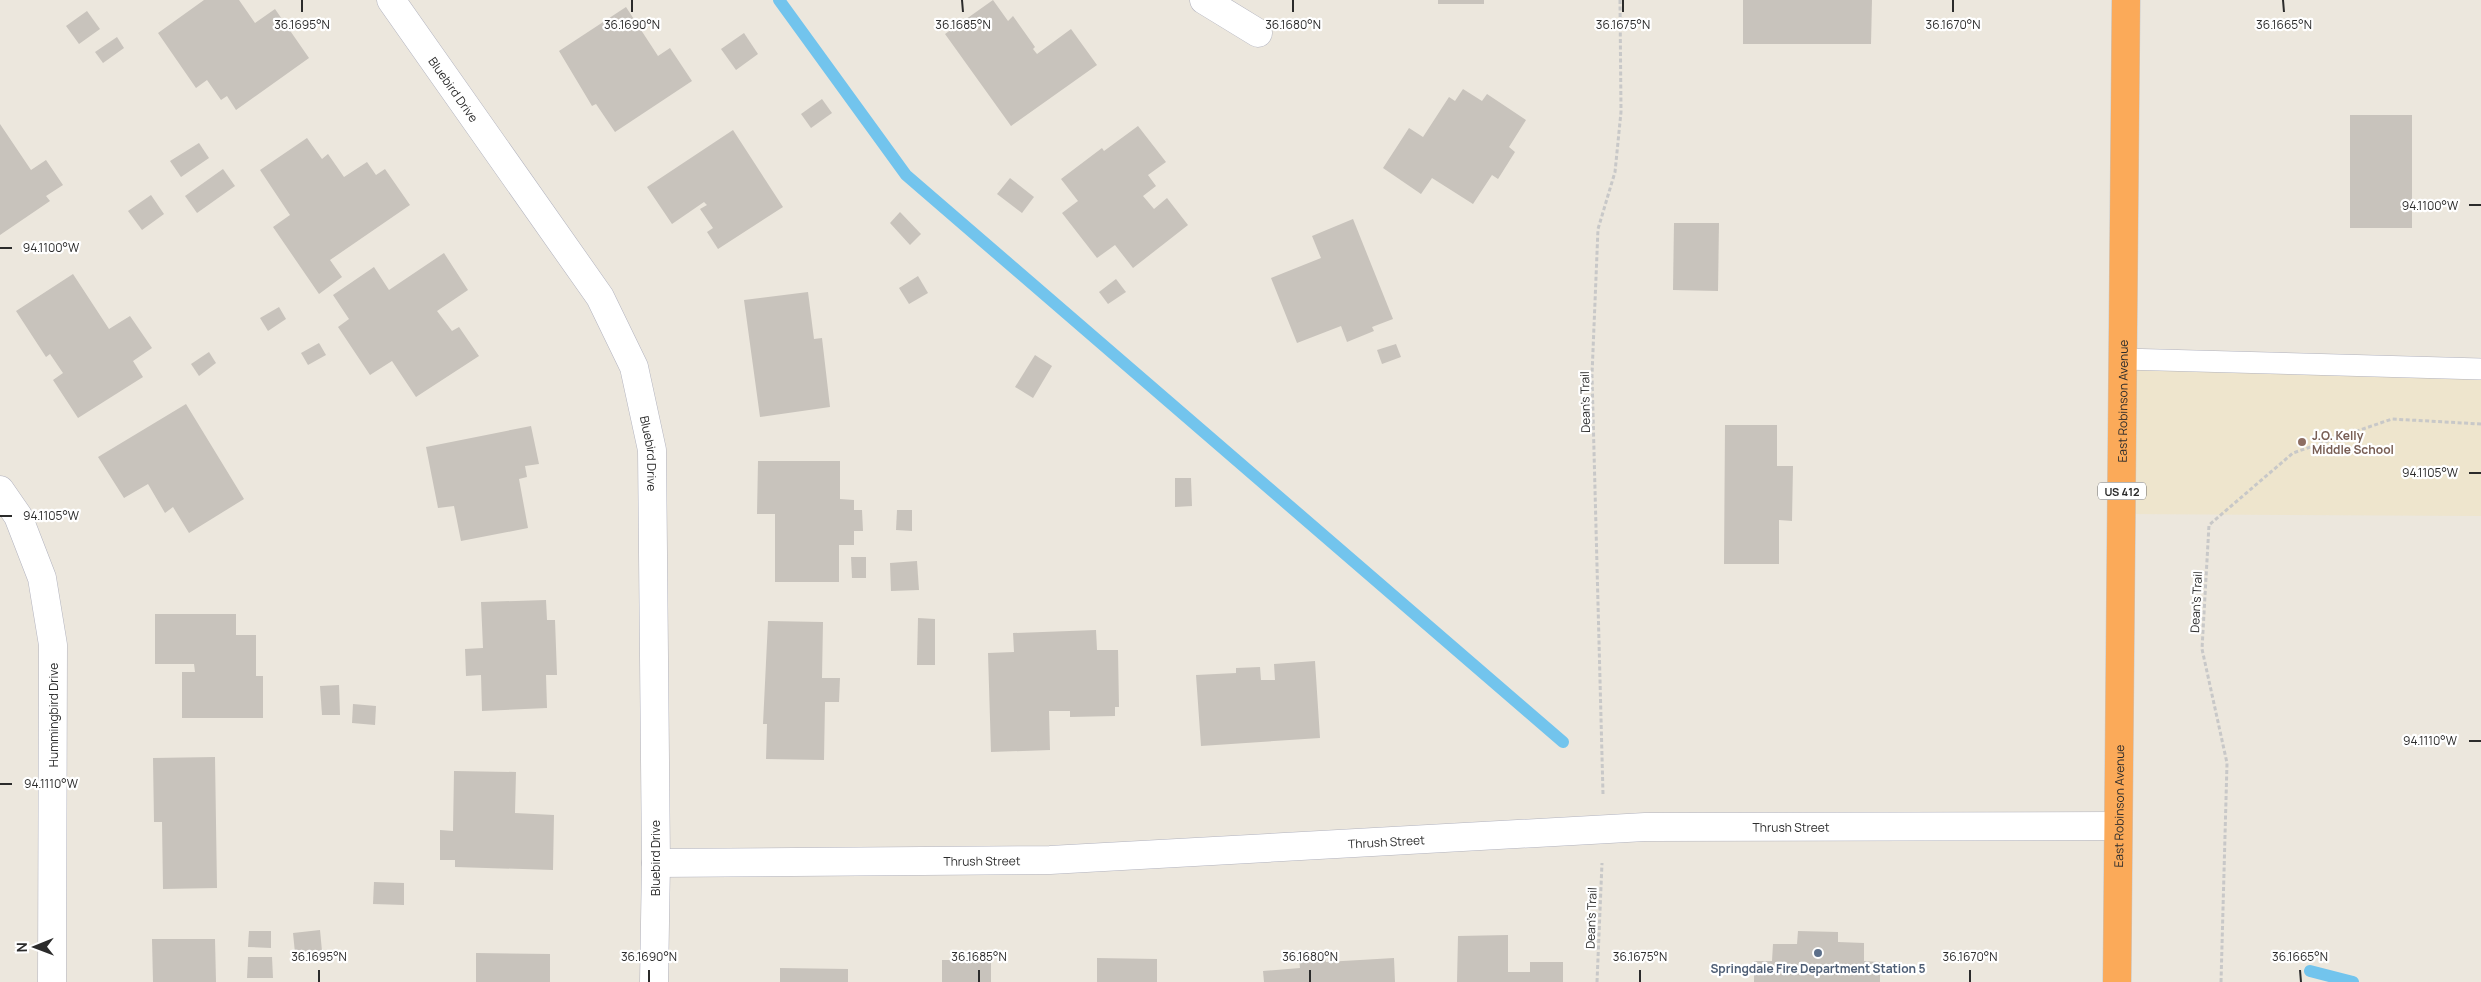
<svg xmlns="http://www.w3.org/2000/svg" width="2481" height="982" font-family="Manrope,sans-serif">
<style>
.education{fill:#eee5cd}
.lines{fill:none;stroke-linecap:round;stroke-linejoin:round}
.stream{stroke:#72c4ed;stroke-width:12}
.building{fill:#c8c3bc}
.lane-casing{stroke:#b1b2be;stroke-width:22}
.street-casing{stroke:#b1b2be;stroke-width:29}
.highway-casing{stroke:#c8c8c8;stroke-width:29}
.path{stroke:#c8c8c8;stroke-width:3;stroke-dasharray:4 2.5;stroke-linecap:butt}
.lane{stroke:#fff;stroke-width:21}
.street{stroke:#fff;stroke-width:28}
.highway{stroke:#fbaa59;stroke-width:28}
.ticks{fill:none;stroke:#2b2b2b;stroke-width:2}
.education-dot{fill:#8d6e63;stroke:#fff;stroke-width:2}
.service-dot{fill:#5c6f8a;stroke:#fff;stroke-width:2}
.labels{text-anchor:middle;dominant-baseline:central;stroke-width:4.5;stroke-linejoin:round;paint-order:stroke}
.shield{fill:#fff;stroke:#6b6b6b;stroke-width:1}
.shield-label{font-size:11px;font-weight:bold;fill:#2b2b2b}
.street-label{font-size:12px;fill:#2b2b2b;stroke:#fff}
.education-label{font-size:12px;font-weight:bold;fill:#785e54;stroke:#fff;text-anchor:start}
.service-label{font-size:12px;font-weight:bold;fill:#4e5e75;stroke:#fff}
.ticks-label{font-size:12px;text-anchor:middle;fill:#2b2b2b;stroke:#fff;stroke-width:4.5;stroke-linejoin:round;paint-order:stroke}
</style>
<rect width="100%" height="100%" fill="#ece7dd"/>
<path class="education" d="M2123 359 2481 369V516L2121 514Z"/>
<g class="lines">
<g class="stream">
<path d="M779 0 906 175 1563 742"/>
<path d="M2310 971 2353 982"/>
</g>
</g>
<g class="building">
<path d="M204 0H239L255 23 275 9 309 58 236 110 227 96 221 100 207 80 196 88 158 33Z"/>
<path d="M993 0 1008 21 1013 16 1035 47 1033 49 1037 54 1071 29 1097 65 1011 126 945 34Z"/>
<rect x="1438" y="0" width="46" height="4"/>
<path d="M1743 0H1872L1871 44H1743Z"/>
<path d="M626 7 658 56 670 48 692 81 615 132 596 104 592 106 559 51Z"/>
<path d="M87 11 100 29 79 44 66 26Z"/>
<path d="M744 33 758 54 736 70 721 49Z"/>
<path d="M117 37 124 48 103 63 95 52Z"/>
<path d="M1463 89 1482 101 1487 94 1526 120 1509 147 1515 152 1498 179 1492 175 1473 204 1432 178 1421 194 1383 168 1409 128 1423 137 1449 97 1455 101Z"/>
<path d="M822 99 832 113 811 128 801 114Z"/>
<rect x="2350" y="115" width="62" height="113"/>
<path d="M0 124 31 170 46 160 63 185 46 196 50 201 0 235Z"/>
<path d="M1138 126 1166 162 1148 175 1156 186 1143 196 1154 209 1167 198 1188 225 1133 268 1115 245 1097 258 1062 213 1078 201 1061 179 1102 148 1104 151Z"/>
<path d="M733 130 783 207 718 249 707 232 713 228 700 209 707 205 704 202 672 224 647 187Z"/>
<path d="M307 138 322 159 328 154 344 177 367 162 376 175 385 169 410 205 330 260 342 277 319 294 273 227 290 215 260 170Z"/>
<path d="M199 143 209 158 181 177 170 161Z"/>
<path d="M223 169 235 186 197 213 185 196Z"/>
<path d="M1010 178 1034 197 1022 213 997 194Z"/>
<path d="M151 195 164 214 142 230 128 211Z"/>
<path d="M900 212 921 234 910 245 890 223Z"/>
<path d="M1353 219 1393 319 1372 327 1374 331 1347 342 1341 326 1297 343 1271 278 1321 258 1312 236Z"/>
<path d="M1674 223H1719L1718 291 1673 290Z"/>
<path d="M444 253 468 290 437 311 452 331 459 327 479 356 416 397 392 361 370 375 338 327 349 319 333 295 374 267 389 290Z"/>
<path d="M73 274 109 329 130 316 152 348 133 361 143 377 78 418 53 380 63 373 50 354 46 357 16 311Z"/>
<path d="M918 276 928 293 909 304 899 288Z"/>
<path d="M1116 279 1126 292 1108 304 1099 292Z"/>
<path d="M808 292 814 339 822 338 830 407 760 417 744 300Z"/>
<path d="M279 307 286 319 268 331 260 318Z"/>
<path d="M319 343 326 355 308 365 301 353Z"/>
<path d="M1396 344 1401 357 1382 364 1377 350Z"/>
<path d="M209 352 216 363 199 376 191 364Z"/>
<path d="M1035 355 1052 366 1033 398 1015 387Z"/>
<path d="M186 404 244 499 189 533 173 507 165 513 148 484 124 498 98 457Z"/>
<path d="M1725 425H1777V466H1793L1792 521 1779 520V564H1724Z"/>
<path d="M531 426 539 464 525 466 527 477 519 479 528 528 461 541 454 506 438 508 426 447Z"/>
<path d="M758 461H840V499L854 500V510H862L863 531H854V545H839V582H775V514H757Z"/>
<path d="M1175 478H1191L1192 506 1175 507Z"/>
<path d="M897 510H912V531L896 530Z"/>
<path d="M851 557H866V578H852Z"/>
<path d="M917 561 919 590 891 591 890 563Z"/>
<path d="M546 600 547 620H555L557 675H546L547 708 482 711 481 675 466 676 465 649 483 648 481 602Z"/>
<path d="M155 614H236V635H256V676H263V718H182V672H195L194 664H155Z"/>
<path d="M918 618 935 619V665H917Z"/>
<path d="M768 621 823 622 822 678H840L839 702H825L824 760 766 759 767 724H763Z"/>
<path d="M1096 630 1097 650H1118L1119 707H1115V716L1070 717V711H1049L1050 750 991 752 988 653 1014 652 1013 633Z"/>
<path d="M1315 661 1320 738 1201 746 1196 675 1236 673V668L1260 667 1261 680H1275L1274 664Z"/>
<path d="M339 685 340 715H322L320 686Z"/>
<path d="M353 704 376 706 375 725 352 723Z"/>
<path d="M215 757 217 888 163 889 162 822H154L153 758Z"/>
<path d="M454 771 516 772 515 813 554 815 553 870 455 867V860H440V830L453 831Z"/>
<path d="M374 882 404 883V905L373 904Z"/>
<path d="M320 930 322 951 295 953 293 933Z"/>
<path d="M249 931H271V948L248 947Z"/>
<path d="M1798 931 1838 932V942L1864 943V961L1880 962V982H1754V961H1772L1773 944H1797Z"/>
<path d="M1508 935V972H1530V962H1563V982H1457L1458 936Z"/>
<path d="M152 939H215L216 982H153Z"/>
<path d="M476 953 550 954V982H476Z"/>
<path d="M1325 956 1326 962 1394 958 1395 982H1264L1263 971 1300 968 1299 958Z"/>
<path d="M248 957H272L273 978H247Z"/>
<path d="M1097 958 1157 959V982H1097Z"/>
<rect x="942" y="960" width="49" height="22"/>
<path d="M780 968 848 969V982H780Z"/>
</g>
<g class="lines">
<defs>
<path id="lane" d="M2123 359 2481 369"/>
<g id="street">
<path id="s1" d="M391 0 600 297 634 367 652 450 656 863 654 982"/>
<path d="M1204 0 1258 33"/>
<path d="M0 490 18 516 42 578 53 645 52 982"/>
<path id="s2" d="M656 863 1050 860 1645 827 2118 826"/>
</g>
<g id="highway">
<path id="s3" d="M2117 982 2126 0"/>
</g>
</defs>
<use href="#lane" class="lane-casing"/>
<use href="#street" class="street-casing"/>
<use href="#highway" class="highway-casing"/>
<g class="path">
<path d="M1603 794 1592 375 1598 229 1615 172 1621 112 1620 0"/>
<path d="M1597 982 1602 863"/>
<path d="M2221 982 2227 763 2202 649 2209 525 2293 453 2392 419 2481 424"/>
</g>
<use href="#lane" class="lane"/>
<use href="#street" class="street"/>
<use href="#highway" class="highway"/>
</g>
<path class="ticks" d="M302 0V12M632 0V12M962 0 963 12M1293 0V12M1623 0V12M1953 0V12M2283 0 2284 12M2469 205H2481M0 248H12M2469 473H2481M0 516H12M2469 741H2481M0 784H12M319 970V982M649 970V982M979 970V982M1310 970V982M1640 970V982M1970 970V982M2300 970 2301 982"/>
<circle class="education-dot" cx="2302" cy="442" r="5"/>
<circle class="service-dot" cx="1818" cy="953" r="5"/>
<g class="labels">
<rect class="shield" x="2098" y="482.5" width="48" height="17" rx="4"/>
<g class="shield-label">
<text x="2122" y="491">US 412</text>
</g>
<g class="street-label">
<text stroke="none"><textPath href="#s1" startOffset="109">Bluebird Drive</textPath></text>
<text stroke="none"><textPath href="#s3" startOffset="581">East Robinson Avenue</textPath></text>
<text transform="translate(1585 402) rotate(-91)">Dean's Trail</text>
<text stroke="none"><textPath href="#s1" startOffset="529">Bluebird Drive</textPath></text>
<text transform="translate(2196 602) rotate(-87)">Dean's Trail</text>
<text transform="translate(53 715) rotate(-90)">Hummingbird Drive</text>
<text stroke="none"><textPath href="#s3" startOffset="176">East Robinson Avenue</textPath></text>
<text stroke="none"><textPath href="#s2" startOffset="1136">Thrush Street</textPath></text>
<text stroke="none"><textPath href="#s2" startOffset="731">Thrush Street</textPath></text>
<text transform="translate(655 858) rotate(-90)">Bluebird Drive</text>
<text stroke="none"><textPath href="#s2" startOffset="326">Thrush Street</textPath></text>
<text transform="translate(1591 918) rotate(-88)">Dean's Trail</text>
</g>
<g class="education-label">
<text x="2312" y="435">J.O. Kelly<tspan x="2312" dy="14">Middle School</tspan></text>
</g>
<g class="service-label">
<text x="1818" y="968">Springdale Fire Department Station 5</text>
</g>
</g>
<g class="ticks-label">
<text x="302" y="29">36.1695°N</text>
<text x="632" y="29">36.1690°N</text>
<text x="963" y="29">36.1685°N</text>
<text x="1293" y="29">36.1680°N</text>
<text x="1623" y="29">36.1675°N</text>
<text x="1953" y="29">36.1670°N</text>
<text x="2284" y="29">36.1665°N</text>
<text x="2430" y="210">94.1100°W</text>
<text x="51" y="252">94.1100°W</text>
<text x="2430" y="477">94.1105°W</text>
<text x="51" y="520">94.1105°W</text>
<text x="2430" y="745">94.1110°W</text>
<text x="51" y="788">94.1110°W</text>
<text x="319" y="961">36.1695°N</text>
<text x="649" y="961">36.1690°N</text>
<text x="979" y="961">36.1685°N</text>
<text x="1310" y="961">36.1680°N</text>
<text x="1640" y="961">36.1675°N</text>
<text x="1970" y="961">36.1670°N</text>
<text x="2300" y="961">36.1665°N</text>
</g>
<g transform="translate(35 947) rotate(269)" stroke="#ffffff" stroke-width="4" paint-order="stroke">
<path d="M0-4L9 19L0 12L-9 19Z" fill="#2b2b2b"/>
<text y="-8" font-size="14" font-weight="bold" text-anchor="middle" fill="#2b2b2b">N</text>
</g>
</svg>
